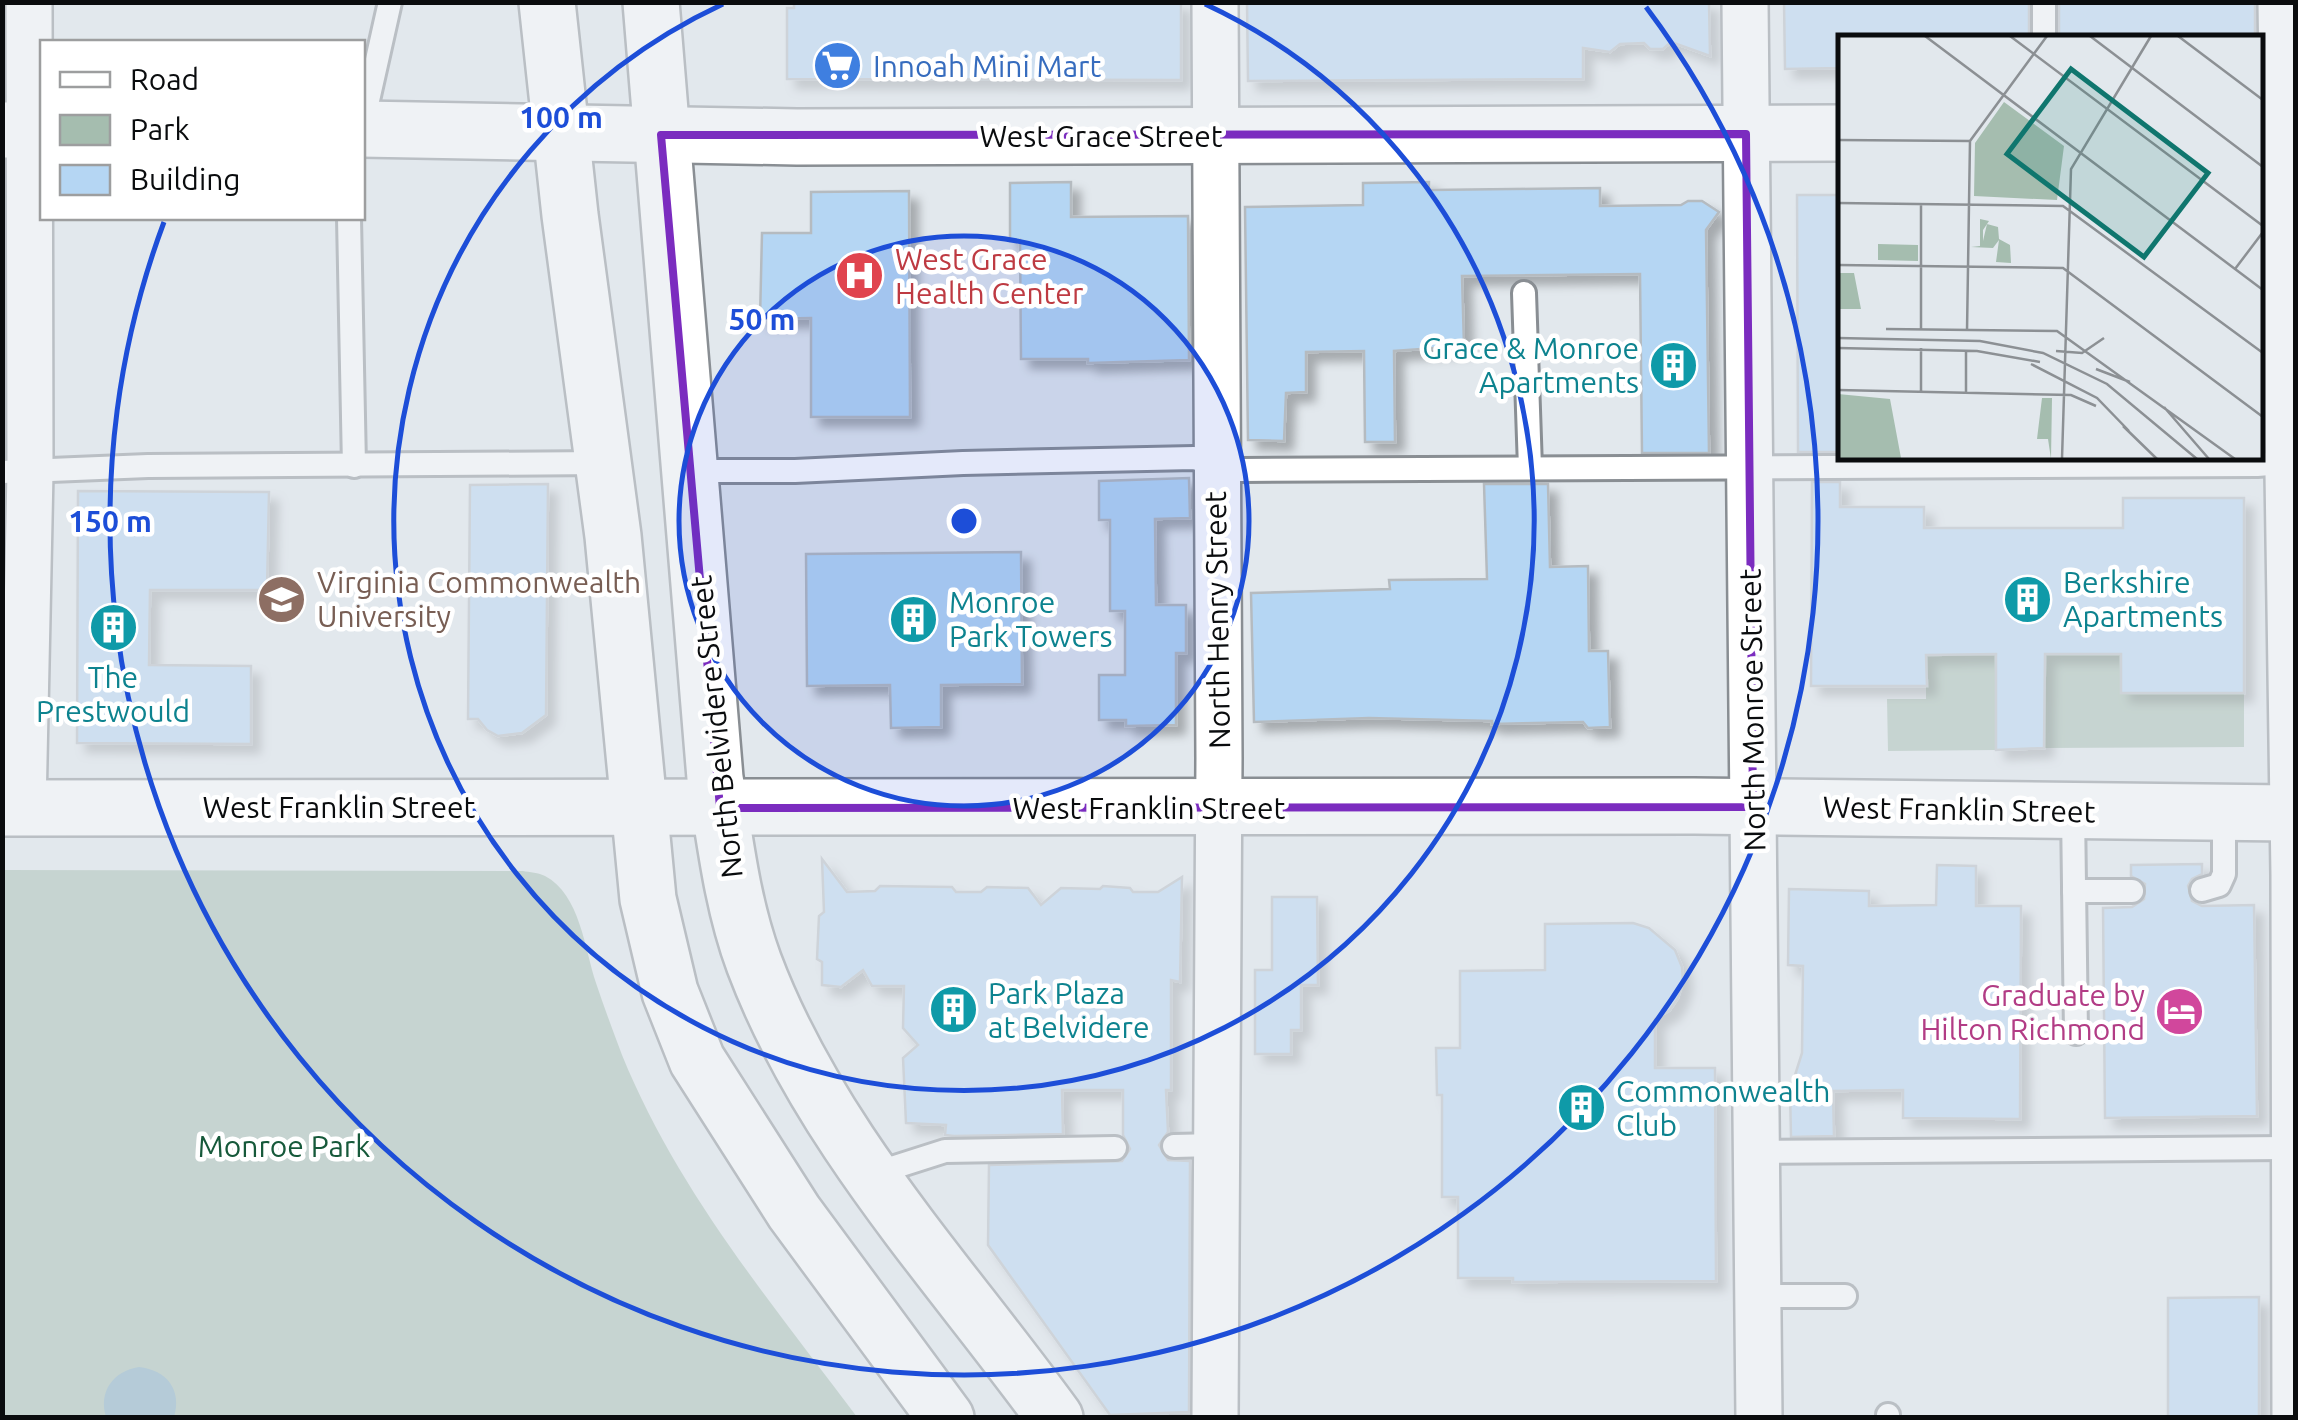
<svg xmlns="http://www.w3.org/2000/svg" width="2298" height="1420" font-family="Ubuntu,sans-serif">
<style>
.green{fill:#a5bdaf}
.water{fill:#7fa9be}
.building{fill:#b5d6f3;stroke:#b5bbc0;stroke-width:2.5;filter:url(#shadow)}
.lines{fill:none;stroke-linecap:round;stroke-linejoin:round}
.service-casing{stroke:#898e93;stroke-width:28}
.minor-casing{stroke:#898e93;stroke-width:50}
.tertiary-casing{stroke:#898e93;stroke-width:60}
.primary-casing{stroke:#898e93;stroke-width:60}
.service{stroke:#fff;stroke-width:22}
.minor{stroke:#fff;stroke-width:45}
.tertiary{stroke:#fff;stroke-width:55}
.primary{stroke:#fff;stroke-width:55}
.marked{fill:none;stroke:#7b2cbf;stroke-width:8;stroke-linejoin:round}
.ring{fill:none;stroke:#1d4ed8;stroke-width:5}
.labels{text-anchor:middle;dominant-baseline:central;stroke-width:9;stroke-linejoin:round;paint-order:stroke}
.shop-label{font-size:30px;fill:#366cbe;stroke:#fff;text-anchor:start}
.street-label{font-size:30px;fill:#0a0c0e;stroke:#fff}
.health-label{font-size:30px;fill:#be3a42;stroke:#fff;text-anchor:start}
.culture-label{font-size:30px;fill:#0d838f;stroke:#fff;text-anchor:start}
.education-label{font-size:30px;fill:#785e54;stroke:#fff;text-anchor:start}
.hotel-label{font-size:30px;fill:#b23c85;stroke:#fff;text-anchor:end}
.park-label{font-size:30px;fill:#16593a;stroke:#fff}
.inset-road{fill:none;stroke:#8c9094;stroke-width:2.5}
.view{fill:#0f766e;fill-opacity:0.15;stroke:#0f766e;stroke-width:5}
.inset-edge{fill:none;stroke:#0a0c0e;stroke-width:5}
.centre{fill:#1d4ed8;stroke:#fff;stroke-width:5}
.ring-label{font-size:30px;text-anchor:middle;font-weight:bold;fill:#1d4ed8;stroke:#fff;stroke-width:9;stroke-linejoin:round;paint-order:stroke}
</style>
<defs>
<filter id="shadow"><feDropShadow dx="9" dy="9" stdDeviation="5" flood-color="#0004"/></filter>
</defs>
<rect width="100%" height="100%" fill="#e2e8ed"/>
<g class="green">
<path d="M1996 654V750L1888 751 1887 699H1926V655Z"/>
<path d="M2045 654H2121L2122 693H2244V747L2044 748Z"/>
<path d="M3 870 523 871C529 872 539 873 545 876 580 894 585 950 596 983 604 1007 613 1031 622 1055 677 1190 770 1301 857 1417L3 1418Z"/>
</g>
<path class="water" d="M139 1367C167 1370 182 1390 174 1417H106C98 1392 113 1371 139 1367Z"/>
<g class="building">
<path d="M794 2H1181V80L787 79V8H794Z"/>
<path d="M1247 2H1709L1710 56 1671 42 1663 49H1650L1644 43 1620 44 1610 52 1583 48V79L1248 81Z"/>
<path d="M1784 2H2029V38H1840V68L1785 69Z"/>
<rect x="2059" y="2" width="196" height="36"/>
<path d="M1071 182V217L1188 216 1189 360 1088 363V359H1021L1020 240 1010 241V183Z"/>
<path d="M1429 182V190L1600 188V206L1681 205 1688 201H1702L1719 212 1706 230 1709 453H1642L1640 274 1462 276 1464 346 1394 351 1395 442H1365L1364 351 1306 352V392L1286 393 1284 441 1248 440 1245 207 1363 205V183Z"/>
<path d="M909 191 910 417H811V318L760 319 762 233H811V192Z"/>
<path d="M1797 195H1840V452H1798Z"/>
<path d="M1189 478 1190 518 1155 519 1156 605H1186V653H1176V725L1126 726V720H1099V675H1125V611H1110V520H1099V481Z"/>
<path d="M1812 482H1840V507H1924V528H2123V498H2244V693H2121V654H2045L2044 748 1996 750V654L1926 655 1927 686H1811Z"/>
<path d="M548 484 546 715 522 733 498 736 487 730 478 719H468L470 485Z"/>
<path d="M1484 484H1548L1550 567 1588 566 1589 651H1608L1610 727 1588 728 1583 722 1492 724V721L1369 718 1254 722 1251 593 1390 589 1389 580 1487 579Z"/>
<path d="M78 491 269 492 267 590H150L149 665 251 666V744L77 743Z"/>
<path d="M1021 552 1022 684 941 685V727L891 728 890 685 807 686 806 554Z"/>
<path d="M822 859 847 892 875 891 880 886 952 887 956 892H981L987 887 1028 888 1041 905 1061 888 1100 889 1103 886 1130 888 1133 892H1158L1182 877 1180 982 1171 980V1090H1166L1168 1132 1159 1145 1168 1160 1190 1161 1189 1412 1110 1415 988 1245 989 1165 1122 1161 1130 1149 1123 1135V1090H1062L1063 1134 954 1136 945 1135 946 1125 906 1123 903 1058 918 1045 903 1028 904 986H872L863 970 841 987 822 985V962L817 959 819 916 824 912Z"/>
<path d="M2202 864V874L2192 879 2188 886 2192 901 2202 906 2254 905 2257 1116 2105 1118 2103 908 2132 907 2144 899 2145 884 2131 876V865Z"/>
<path d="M1937 865 1976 866V906H2021L2020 1119 1903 1118V1090L1833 1091 1834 1136 1791 1137 1790 1091 1802 1053 1803 966 1788 965 1789 889 1869 891V906L1936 905Z"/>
<path d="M1272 897H1317L1318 985H1301V1030H1291V1054H1255V970H1272Z"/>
<path d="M1633 923 1649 928 1675 950 1682 967 1683 982 1678 998 1670 1010 1655 1019V1068H1715L1716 1281 1513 1282V1278H1458V1197H1442V1095H1437L1436 1048H1460V971L1545 970V924Z"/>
<path d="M2259 1297V1418H2168V1298Z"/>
</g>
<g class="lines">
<defs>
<g id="service">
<path d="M2044 2V38"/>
<path d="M362 127 390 2"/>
<path d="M349 218 354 466"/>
<path d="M1524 293 1530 468"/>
<path d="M691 471H795L963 463 1194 458 1241 470 2257 465 2292 462"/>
<path d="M2 472 148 466 604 463"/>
<path d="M2073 811 2076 1033"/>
<path d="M2202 890 2219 885 2224 874V813"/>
<path d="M2074 891H2132"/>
<path d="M1174 1146 1215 1145"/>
<path d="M1757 1152 2296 1148"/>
<path d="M873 1174 945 1151 1115 1148"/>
<path d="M1758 1296H1845"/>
<path d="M1888 1418V1415"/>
</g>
<g id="minor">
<path d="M1215 2 1219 758 1215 1418"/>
<path d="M1745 2 1759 1418"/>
<path d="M2281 2 2294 875 2295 1418"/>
<path d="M23 808 30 472 29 2"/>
</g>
<g id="tertiary">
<path d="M362 129 797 137 1840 133"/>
<path d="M2 130H42"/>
<path d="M2260 131H2296"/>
<path d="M2 808 1694 806 2296 813"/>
</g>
<g id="primary">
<path d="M547 2 570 215 613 536 648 899 670 992 697 1060 794 1212 946 1418"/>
<path d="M651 2 715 778C725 840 732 904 754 963 818 1134 949 1272 1055 1418"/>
</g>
</defs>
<use href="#service" class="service-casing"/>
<use href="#minor" class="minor-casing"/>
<use href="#tertiary" class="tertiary-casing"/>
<use href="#primary" class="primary-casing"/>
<use href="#service" class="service"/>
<use href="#minor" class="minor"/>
<use href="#tertiary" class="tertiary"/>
<use href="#primary" class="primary"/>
</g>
<path d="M0 0H2298V1420H0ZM1746 134 1753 807 720 808 661 135Z" fill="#e2e8ed" fill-opacity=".55" fill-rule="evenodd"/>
<path class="marked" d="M1746 134 1753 807 720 808 661 135Z"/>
<circle cx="964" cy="521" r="285" fill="#1d4ed8" fill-opacity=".12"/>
<g class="ring">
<circle cx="964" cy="521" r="285"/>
<path d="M1205 4A570 570 0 1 1 723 4"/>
<path d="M1646 7A854 854 0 1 1 164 222"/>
</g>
<defs>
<symbol id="supermarket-disc" viewBox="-11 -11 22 22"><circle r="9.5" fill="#3f7fe0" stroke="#fff"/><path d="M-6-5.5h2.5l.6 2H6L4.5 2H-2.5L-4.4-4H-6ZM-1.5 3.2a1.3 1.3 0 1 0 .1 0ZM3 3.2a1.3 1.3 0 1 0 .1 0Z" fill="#fff"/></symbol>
<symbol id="hospital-disc" viewBox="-11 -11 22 22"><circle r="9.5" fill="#e0444e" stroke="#fff"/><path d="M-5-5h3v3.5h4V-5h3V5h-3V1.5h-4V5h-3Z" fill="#fff"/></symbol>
<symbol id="building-disc" viewBox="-11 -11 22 22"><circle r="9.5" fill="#0f9aa8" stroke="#fff"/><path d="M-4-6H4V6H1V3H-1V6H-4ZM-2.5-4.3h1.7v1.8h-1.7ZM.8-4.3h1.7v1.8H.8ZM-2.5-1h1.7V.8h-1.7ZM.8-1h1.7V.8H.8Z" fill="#fff"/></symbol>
<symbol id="university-disc" viewBox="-11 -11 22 22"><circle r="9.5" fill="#8d6e63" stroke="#fff"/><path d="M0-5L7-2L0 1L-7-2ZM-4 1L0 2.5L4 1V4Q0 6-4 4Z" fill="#fff"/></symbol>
<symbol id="hotel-disc" viewBox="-11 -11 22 22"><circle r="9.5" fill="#d1479c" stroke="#fff"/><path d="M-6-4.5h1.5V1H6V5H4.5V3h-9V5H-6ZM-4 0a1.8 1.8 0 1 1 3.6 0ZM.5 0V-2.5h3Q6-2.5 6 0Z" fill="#fff"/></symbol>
</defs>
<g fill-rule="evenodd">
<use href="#supermarket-disc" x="810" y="38" width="55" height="55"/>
<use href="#hospital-disc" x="832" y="248" width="55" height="55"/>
<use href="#building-disc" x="1646" y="338" width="55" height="55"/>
<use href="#university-disc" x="254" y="572" width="55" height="55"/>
<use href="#building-disc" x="2000" y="572" width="55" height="55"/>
<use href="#building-disc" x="886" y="592" width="55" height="55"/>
<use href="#building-disc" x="86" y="600" width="55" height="55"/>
<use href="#building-disc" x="926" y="982" width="55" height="55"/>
<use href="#hotel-disc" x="2152" y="984" width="55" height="55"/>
<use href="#building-disc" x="1554" y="1080" width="55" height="55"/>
</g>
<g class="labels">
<g class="shop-label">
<text x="873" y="66">Innoah Mini Mart</text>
</g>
<g class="street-label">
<text x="1101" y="136">West Grace Street</text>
<text transform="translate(1217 620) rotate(-91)">North Henry Street</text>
<text transform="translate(1752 710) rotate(-91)">North Monroe Street</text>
<text transform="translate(716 727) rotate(-96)">North Belvidere Street</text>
<text x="339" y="807">West Franklin Street</text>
<text x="1149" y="808">West Franklin Street</text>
<text transform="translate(1959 809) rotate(1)">West Franklin Street</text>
</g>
<g class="health-label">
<text x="895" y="259">West Grace<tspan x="895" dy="34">Health Center</tspan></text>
</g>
<g class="culture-label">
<text x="1639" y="348" text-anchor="end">Grace &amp; Monroe<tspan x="1639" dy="34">Apartments</tspan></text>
<text x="2063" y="582">Berkshire<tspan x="2063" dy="34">Apartments</tspan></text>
<text x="949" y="602">Monroe<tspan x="949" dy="34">Park Towers</tspan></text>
<text x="113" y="677" text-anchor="middle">The<tspan x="113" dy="34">Prestwould</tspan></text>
<text x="988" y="993">Park Plaza<tspan x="988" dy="34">at Belvidere</tspan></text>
<text x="1616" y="1091">Commonwealth<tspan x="1616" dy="34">Club</tspan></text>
</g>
<g class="education-label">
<text x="317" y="582">Virginia Commonwealth<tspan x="317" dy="34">University</tspan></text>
</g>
<g class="hotel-label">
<text x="2145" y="995">Graduate by<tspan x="2145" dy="34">Hilton Richmond</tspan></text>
</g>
<g class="park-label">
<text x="284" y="1146">Monroe Park</text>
</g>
</g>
<g transform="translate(1838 35)">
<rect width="425" height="425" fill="#e2e8ed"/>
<path d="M166 67 226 111 219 165 136 161 137 108ZM142 184 151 186 145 195V206L149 189 160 192 161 204 172 210 173 228 158 227 161 205 155 213 133 212 142 211ZM40 209 80 210V226L40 225ZM0 238H16L23 274H0ZM0 359 52 364 63 423 79 424H0ZM204 363H214L213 424 210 404H199Z" fill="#a5bdaf"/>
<path class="inset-road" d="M87 1 425 255M172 1 425 191M252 1 425 132M340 1 425 65M0 105 132 106M0 168 225 171 425 318M0 230 225 233 425 382M397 234 425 197M48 294 219 296 397 424M83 294V169M129 296 132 106 209 1M0 303 142 306 205 318 269 349 359 424M0 313 139 316 202 327M218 316 244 318 266 303M193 329 259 363 291 396M258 334 292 347M0 355 233 360 258 371M83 357V313M128 358V315M326 372 371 424M285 391 319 424M224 424 233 134 313 1"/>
<path class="view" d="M233 34 370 138 306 222 169 119Z"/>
<rect width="425" height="425" class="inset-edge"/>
</g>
<circle cx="964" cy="521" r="15" class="centre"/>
<g class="ring-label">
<text x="561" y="128">100 m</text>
<text x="762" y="330">50 m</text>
<text x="110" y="532">150 m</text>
</g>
<rect width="2298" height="1420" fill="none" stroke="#0a0c0e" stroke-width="10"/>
<rect x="40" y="40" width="325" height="180" fill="#ffffff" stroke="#9d9e9f" stroke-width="2.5"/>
<rect x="60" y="72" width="50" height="15" fill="#ffffff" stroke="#9d9e9f" stroke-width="2.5"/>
<text x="130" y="90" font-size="30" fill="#0a0c0e">Road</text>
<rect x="60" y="115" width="50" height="30" fill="#a5bdaf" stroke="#9d9e9f" stroke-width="2.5"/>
<text x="130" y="140" font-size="30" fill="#0a0c0e">Park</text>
<rect x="60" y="165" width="50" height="30" fill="#b5d6f3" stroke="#9d9e9f" stroke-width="2.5"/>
<text x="130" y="190" font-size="30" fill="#0a0c0e">Building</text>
</svg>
